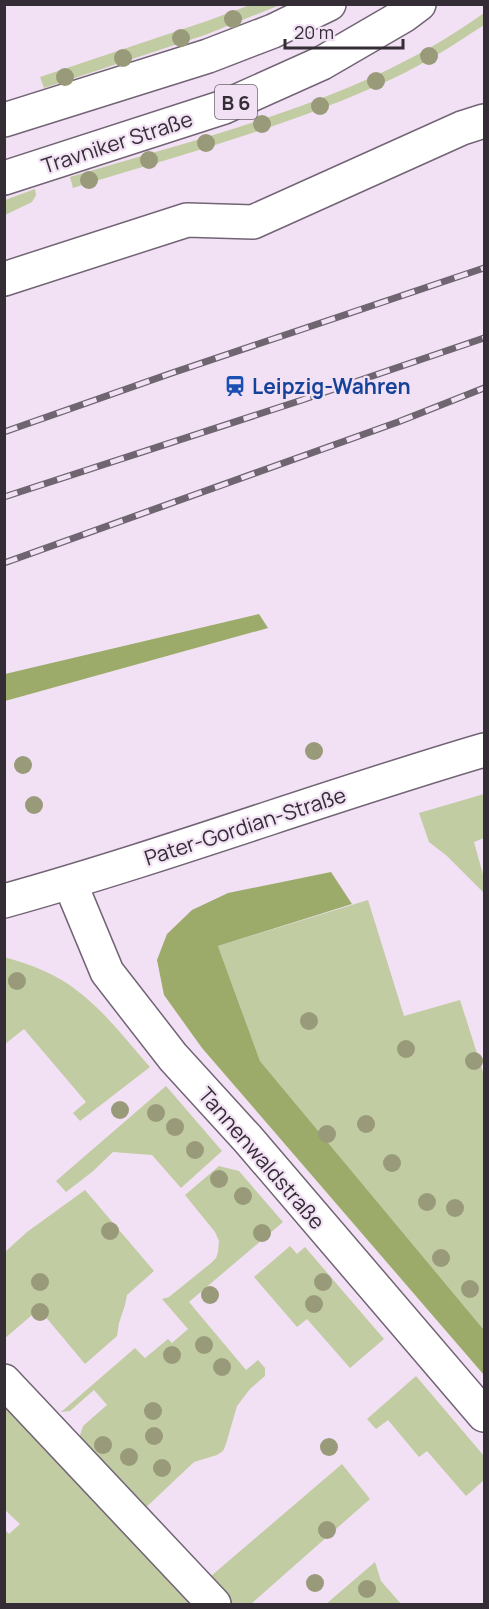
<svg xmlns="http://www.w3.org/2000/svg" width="489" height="1609" font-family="Manrope,sans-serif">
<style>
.green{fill:#c1cca2}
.forest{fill:#9cab6a}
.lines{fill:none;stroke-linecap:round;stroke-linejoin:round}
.minor-casing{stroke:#726475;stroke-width:36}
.major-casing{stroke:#726475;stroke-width:36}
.minor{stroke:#fff;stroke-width:33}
.major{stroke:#fff;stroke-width:33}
.rail-casing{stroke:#6f6571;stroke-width:7}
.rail{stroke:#f2e1f4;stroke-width:4.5;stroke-dasharray:14;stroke-linecap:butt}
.tree{fill:#999a7a}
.labels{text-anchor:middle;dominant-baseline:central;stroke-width:4.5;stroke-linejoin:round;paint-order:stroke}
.shield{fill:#f2e1f4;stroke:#6d636e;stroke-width:1.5}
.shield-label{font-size:20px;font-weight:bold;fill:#342d35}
.street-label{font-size:21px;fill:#342d35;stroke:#f2e1f4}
.transit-label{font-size:21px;font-weight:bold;fill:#164399;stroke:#f2e1f4;text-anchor:start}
</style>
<rect width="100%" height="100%" fill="#f2e1f4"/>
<g class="green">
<path d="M250 5H280L205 35 44 88 40 77 207 21Z"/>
<path d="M484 13V25C455 44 426 63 394 78 291 126 181 155 73 188L70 177C210 135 364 100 484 13Z"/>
<path d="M35 189 36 195 32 202 5 215V200Z"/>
<path d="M484 794V838L474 842 484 878V893L447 856 429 842 419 813Z"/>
<path d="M368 900 404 1016 460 1000 484 1075V1330L260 1061 218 946Z"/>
<path d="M4 957C18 961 31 965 44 971 89 990 119 1032 150 1067L80 1121 73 1113 86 1102 24 1029 5 1044Z"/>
<path d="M166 1086 222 1151 181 1188 152 1155 113 1152 92 1172 66 1192 56 1181Z"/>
<path d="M219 1166 239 1171 283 1222 189 1302 246 1370 258 1360 265 1368V1376L250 1389 237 1406 226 1444 223 1451 217 1455 194 1462 140 1513 77 1445 83 1426 107 1405 94 1390 70 1411 61 1412 135 1348 145 1358 168 1339 172 1343 188 1329 162 1299 169 1297 211 1263 216 1258 218 1252 219 1241 215 1232 185 1195Z"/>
<path d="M85 1190 154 1271 127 1295 125 1305 119 1323 117 1336 85 1364 39 1309 4 1339 5 1252 27 1232Z"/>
<path d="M290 1246 297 1254 305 1247 384 1339 350 1368 307 1319 297 1327 254 1277Z"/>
<path d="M416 1376 484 1456V1480L466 1496 427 1451 419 1457 388 1420 376 1429 367 1419Z"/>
<path d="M4 1398 198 1604H5V1530L9 1534 20 1524 5 1510Z"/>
<path d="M342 1464 370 1499 251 1604H225L204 1582Z"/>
<path d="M375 1562 381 1581 401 1604H326Z"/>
</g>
<g class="forest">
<path d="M259 614 268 628 5 701V674Z"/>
<path d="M331 872 352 904 218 946 260 1061 484 1330V1375L202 1048 164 995 157 960 167 934 192 910 228 893Z"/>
</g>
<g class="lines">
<defs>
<g id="minor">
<path d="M4 279 187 220 253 222 462 128 484 121"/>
<path d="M70 883 107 972 173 1057 247 1138 484 1415"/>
<path d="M4 901C166 856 324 797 484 750"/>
<path d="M4 1381 214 1604"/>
</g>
<g id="major">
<path d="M4 120 208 56 273 31 329 4"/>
<path d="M4 178 224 107 322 63 403 16 419 4"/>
</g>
</defs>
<use href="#minor" class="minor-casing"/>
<use href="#major" class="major-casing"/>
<use href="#minor" class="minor"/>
<use href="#major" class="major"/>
<defs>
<g id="rail">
<path d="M4 432 169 374 484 268"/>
<path d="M4 497 302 400 484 338"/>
<path d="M4 563 398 422 484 388"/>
</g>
</defs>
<use href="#rail" class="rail-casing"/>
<use href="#rail" class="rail"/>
</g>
<g class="tree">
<circle cx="233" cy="19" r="9"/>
<circle cx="181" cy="38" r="9"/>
<circle cx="429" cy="56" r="9"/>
<circle cx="123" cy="58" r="9"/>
<circle cx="65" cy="77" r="9"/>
<circle cx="376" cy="81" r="9"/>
<circle cx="320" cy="106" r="9"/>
<circle cx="262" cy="124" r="9"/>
<circle cx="206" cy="143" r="9"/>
<circle cx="149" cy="160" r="9"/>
<circle cx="89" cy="180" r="9"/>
<circle cx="314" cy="751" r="9"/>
<circle cx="23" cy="765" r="9"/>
<circle cx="34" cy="805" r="9"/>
<circle cx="17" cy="981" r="9"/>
<circle cx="309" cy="1021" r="9"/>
<circle cx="406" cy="1049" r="9"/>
<circle cx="474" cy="1061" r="9"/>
<circle cx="120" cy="1110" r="9"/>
<circle cx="156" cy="1113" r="9"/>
<circle cx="366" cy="1124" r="9"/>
<circle cx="175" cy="1127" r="9"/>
<circle cx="327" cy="1134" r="9"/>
<circle cx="195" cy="1150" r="9"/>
<circle cx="392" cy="1163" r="9"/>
<circle cx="219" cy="1179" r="9"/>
<circle cx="243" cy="1196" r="9"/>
<circle cx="427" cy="1202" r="9"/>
<circle cx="455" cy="1208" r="9"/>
<circle cx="110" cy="1231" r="9"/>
<circle cx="262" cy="1233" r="9"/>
<circle cx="441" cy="1258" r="9"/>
<circle cx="40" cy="1282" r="9"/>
<circle cx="323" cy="1282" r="9"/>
<circle cx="470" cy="1289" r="9"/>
<circle cx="210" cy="1295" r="9"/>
<circle cx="314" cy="1304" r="9"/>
<circle cx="40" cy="1312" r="9"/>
<circle cx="204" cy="1345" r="9"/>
<circle cx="172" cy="1355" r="9"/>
<circle cx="222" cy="1367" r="9"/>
<circle cx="153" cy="1411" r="9"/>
<circle cx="154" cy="1436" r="9"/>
<circle cx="103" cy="1445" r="9"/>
<circle cx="329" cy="1447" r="9"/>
<circle cx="129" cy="1457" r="9"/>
<circle cx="162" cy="1468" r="9"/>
<circle cx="327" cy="1530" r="9"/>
<circle cx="315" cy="1583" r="9"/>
<circle cx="367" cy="1589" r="9"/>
</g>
<defs>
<symbol id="station-bare" viewBox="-9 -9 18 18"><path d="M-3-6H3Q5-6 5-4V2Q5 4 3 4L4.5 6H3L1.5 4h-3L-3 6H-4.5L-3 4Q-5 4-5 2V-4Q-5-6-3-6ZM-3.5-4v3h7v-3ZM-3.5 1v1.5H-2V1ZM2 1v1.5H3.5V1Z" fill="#1a4fb4" stroke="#f2e1f4" stroke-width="2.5" paint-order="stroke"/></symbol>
</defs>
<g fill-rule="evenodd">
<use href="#station-bare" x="220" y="371" width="30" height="30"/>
</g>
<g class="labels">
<rect class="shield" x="215" y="85" width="42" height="34" rx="4.5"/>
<g class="shield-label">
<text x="236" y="102">B 6</text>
</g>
<g class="street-label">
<text transform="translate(117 142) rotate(-18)">Travniker Straße</text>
<text transform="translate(245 826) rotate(-18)">Pater-Gordian-Straße</text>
<text transform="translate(262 1158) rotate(49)">Tannenwaldstraße</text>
</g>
<g class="transit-label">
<text x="252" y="386">Leipzig-Wahren</text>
</g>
</g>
<rect width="489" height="1609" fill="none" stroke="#342d35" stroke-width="12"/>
<path d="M285 39v9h118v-9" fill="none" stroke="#342d35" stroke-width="3"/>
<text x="294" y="39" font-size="18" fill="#342d35" stroke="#f2e1f4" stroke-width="4.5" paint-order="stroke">20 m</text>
</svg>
